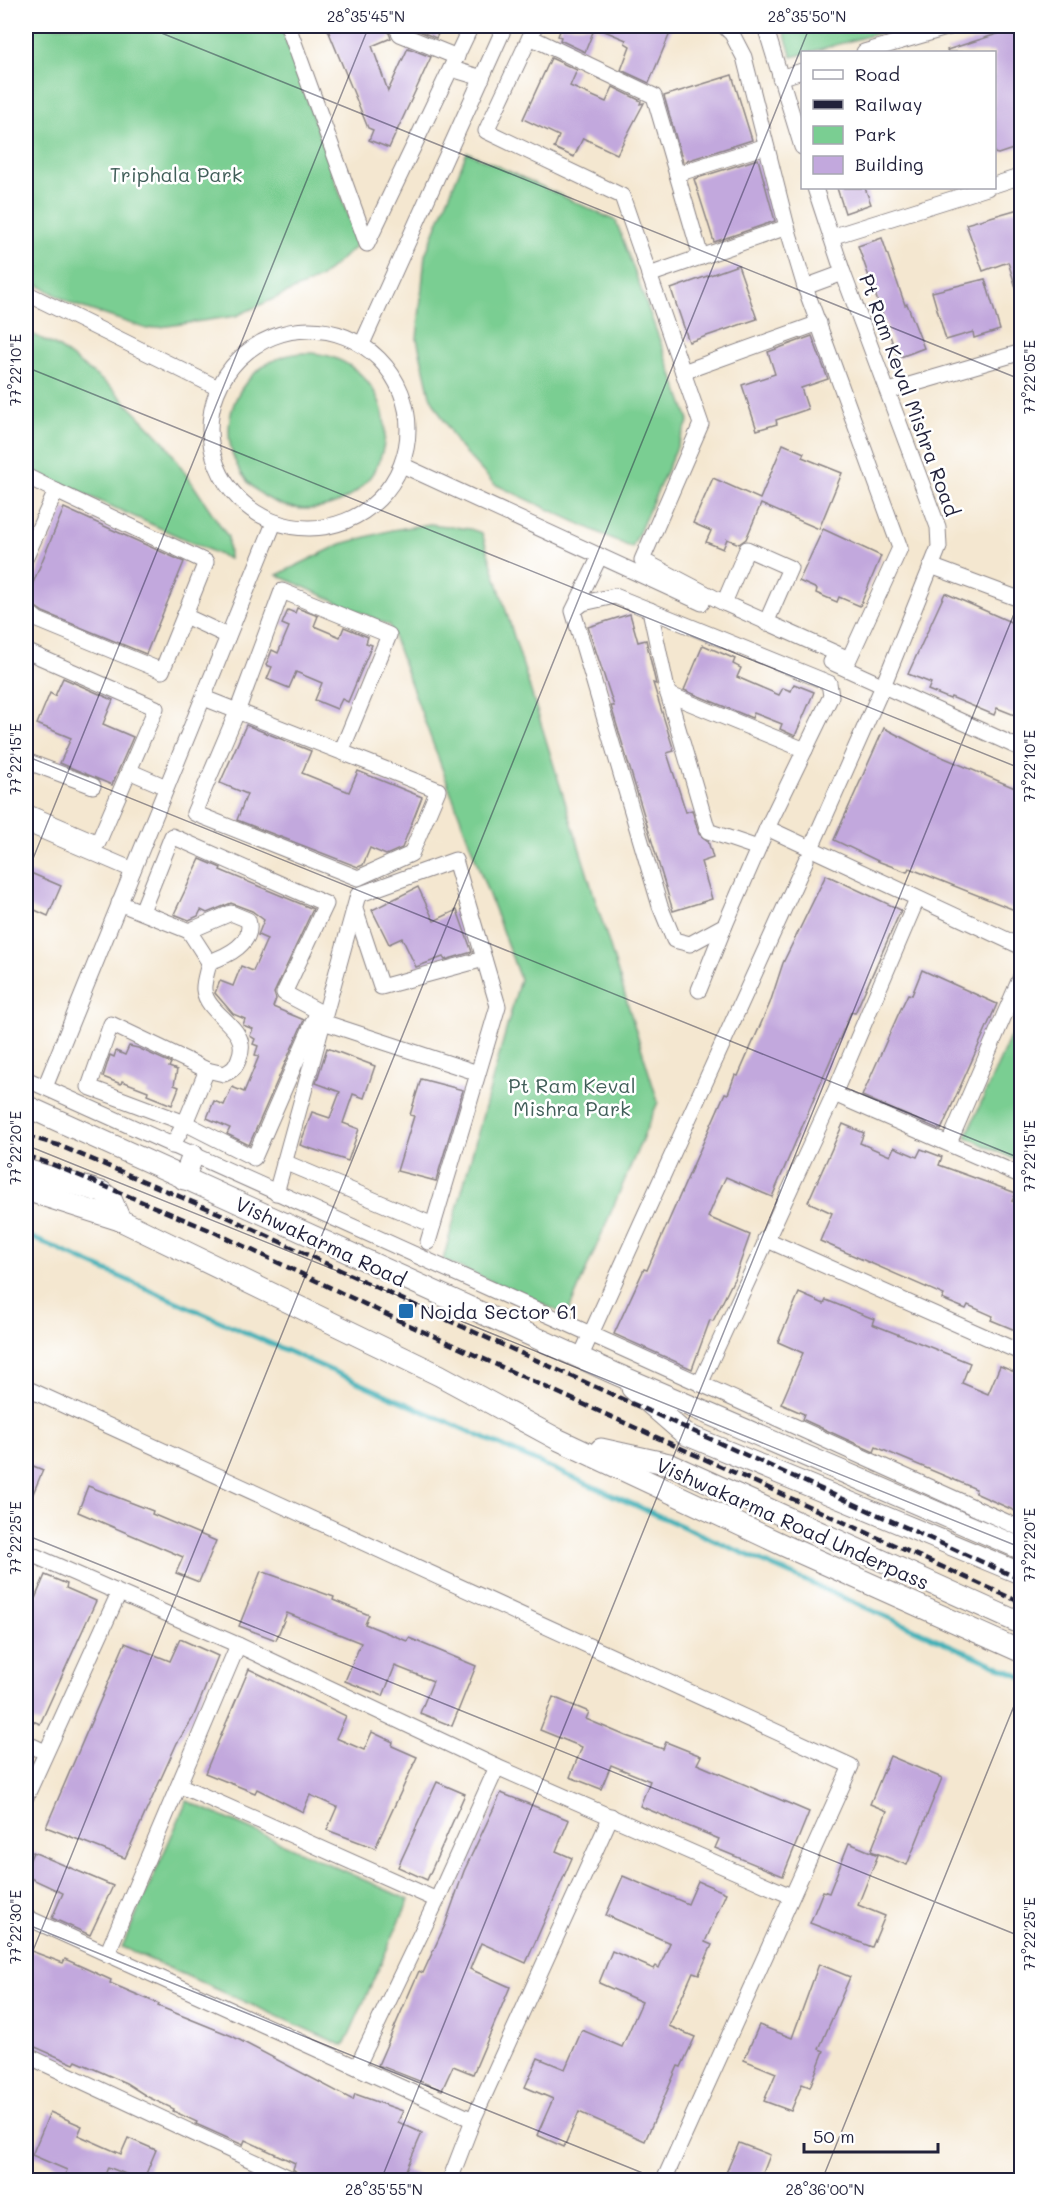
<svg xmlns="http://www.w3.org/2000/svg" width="1047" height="2206" font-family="Mali,sans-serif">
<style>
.green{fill:#7ace92;stroke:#4e7866;stroke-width:1.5}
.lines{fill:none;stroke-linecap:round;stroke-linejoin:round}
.stream{stroke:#3fb0b7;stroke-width:5}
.building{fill:#c2a8dd}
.minor-casing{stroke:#8b8486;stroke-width:17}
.secondary-casing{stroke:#8b8486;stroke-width:23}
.minor{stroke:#fff;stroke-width:15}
.secondary{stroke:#fff;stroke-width:21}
.rail{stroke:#22223b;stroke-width:4.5;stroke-dasharray:9 4.5;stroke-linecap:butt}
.ticks{fill:none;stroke:#22223b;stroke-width:1.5;stroke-opacity:0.45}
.poi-dot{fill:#1f6fb2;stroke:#fff;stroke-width:2}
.labels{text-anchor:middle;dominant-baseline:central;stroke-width:5;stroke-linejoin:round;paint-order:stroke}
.park-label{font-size:20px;fill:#415e59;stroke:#fff}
.street-label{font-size:20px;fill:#22223b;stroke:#fff}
.poi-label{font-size:20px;fill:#22223b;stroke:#fff;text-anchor:start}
.neatline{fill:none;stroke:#22223b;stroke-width:2}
.ticks-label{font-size:15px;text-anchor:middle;fill:#22223b}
</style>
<rect width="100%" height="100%" fill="#fff"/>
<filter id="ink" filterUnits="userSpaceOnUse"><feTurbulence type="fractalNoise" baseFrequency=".0167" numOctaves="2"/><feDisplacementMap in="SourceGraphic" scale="12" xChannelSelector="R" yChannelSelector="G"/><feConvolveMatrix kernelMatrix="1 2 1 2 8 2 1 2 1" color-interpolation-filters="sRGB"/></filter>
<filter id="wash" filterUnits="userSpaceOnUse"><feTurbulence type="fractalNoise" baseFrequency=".008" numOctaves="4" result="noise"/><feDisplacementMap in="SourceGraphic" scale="24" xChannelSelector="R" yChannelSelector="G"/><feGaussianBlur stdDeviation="1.35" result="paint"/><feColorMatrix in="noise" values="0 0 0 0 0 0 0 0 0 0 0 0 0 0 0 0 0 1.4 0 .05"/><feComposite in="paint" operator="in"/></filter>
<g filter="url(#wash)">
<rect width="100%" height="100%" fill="#f4e7d0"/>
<g class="green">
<path d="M26 26H281L354 233 355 247 320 278 236 316 147 329 72 304 26 278Z"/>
<path d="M782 26H904L792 57Z"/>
<path d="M467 152 616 221 689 420 632 548 494 484 458 445 430 396 417 339 425 255Z"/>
<path d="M26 331 58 347 112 388 166 444 228 537 229 559 26 468Z"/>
<circle cx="307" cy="431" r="78"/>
<path d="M430 524 470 529 482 533 658 1102 567 1315 443 1260 520 979 389 625 277 575 341 544 392 530Z"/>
<path d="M1021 1012V1162L966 1137Z"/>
<path d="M187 1801 409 1900 344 2046 122 1947Z"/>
</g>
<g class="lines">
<path class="stream" d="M26 1235 1022 1677"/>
</g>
<g id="blocks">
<g class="building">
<path d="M340 26H386L391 38 372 46 388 91 408 48 431 57 389 148 369 140 373 130 368 128 328 30Z"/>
<path d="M419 26H442L436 38 417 30Z"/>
<path d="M562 26H673L649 83 621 70 630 46 625 43 626 40 595 27 585 52 560 40 561 37 558 36Z"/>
<path d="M1013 29 1022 54V146L998 154 994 153V52H948L947 50Z"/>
<path d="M551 58 577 70 570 86 606 102 613 87 641 101 640 104 644 103 617 154 583 138 574 157 554 148 559 136 523 119Z"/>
<path d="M732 75 752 140 683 162 664 96Z"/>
<path d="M758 159 775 221 714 242 694 179Z"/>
<path d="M837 188H865L871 204 845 213Z"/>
<path d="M1022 208V293L1018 294 1008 262 983 271 966 224Z"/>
<path d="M882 238 905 305 907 304 924 348 898 358 858 246Z"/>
<path d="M738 265 757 319 689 342 671 289Z"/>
<path d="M985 279 1000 330 974 338 973 332 946 340 932 292Z"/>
<path d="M812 336 828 379 801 388 808 409 776 420 777 424 757 430 742 385 775 374 768 352Z"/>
<path d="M783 444 804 453 802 457 842 473 819 529 761 504 746 539 739 544 727 539 723 549 706 542 711 531 693 523 713 478 760 499Z"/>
<path d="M64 508 184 562 146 654 43 612 26 600Z"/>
<path d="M823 529 881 556 860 606 839 597 837 602 816 593 817 589 799 581Z"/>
<path d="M945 593 1022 627V718L997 708 994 715 951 697 950 699 928 690 931 683 908 674Z"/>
<path d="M297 608 318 616 314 626 340 637 344 627 368 637 366 643 372 645 348 702 342 699 337 709 315 700 322 683 296 672 289 688 267 679 272 667 266 665 272 650 278 653 289 627 282 624 288 610 295 613Z"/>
<path d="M630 614 638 642 646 640 656 684 653 683 674 751 667 753 686 812 692 810 699 834 708 841 713 858 701 862 712 899 673 911 611 706H614L588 627Z"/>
<path d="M703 645 735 659 733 664 741 668 737 677 779 695 783 688 791 691 794 684 814 692 795 736 780 729 782 724 754 713 752 718 684 690Z"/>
<path d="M63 678 113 700 103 724 133 737 112 785 60 763 71 738 37 724 50 693 55 696Z"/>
<path d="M246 725 311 751 302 773 349 792 358 771 422 797 402 848 386 855 370 848 363 865 358 867 237 820 247 794 220 783Z"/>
<path d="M884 728 928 751 1022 791V913L909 868 907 872 880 862 834 840Z"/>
<path d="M200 859 221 868 220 870 313 909 274 993 276 999 273 1007 304 1020 249 1145 227 1134 230 1128 207 1118 214 1101 224 1105 232 1087 244 1092 259 1056 255 1055 258 1046 253 1044 255 1039 250 1036 253 1029 243 1025 245 1019 233 1014 215 993 220 981 233 986 241 966 253 971 267 939 258 935 264 920 252 911 231 903 207 913 201 910 198 916 189 920 174 914Z"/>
<path d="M26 871 61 886 48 916 26 906Z"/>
<path d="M826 875 901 910 855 1013 851 1012 772 1197 726 1177 720 1189 708 1217 750 1235 735 1277 713 1321 710 1320 692 1369 614 1334 644 1269 647 1270 725 1093 728 1094 735 1075 738 1076 770 1003 783 963Z"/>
<path d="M418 887 434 921 457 910 472 952 445 960 443 957 416 967 402 938 389 944 372 910Z"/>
<path d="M922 970 997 1004 941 1130 862 1096 898 1015 908 994 912 995Z"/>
<path d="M129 1046 138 1048 171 1063 169 1067 177 1070 174 1085 179 1087 172 1105 147 1095 148 1091 122 1081 121 1084 103 1077 110 1055 114 1057 116 1051 125 1055Z"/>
<path d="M327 1048 375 1066 364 1098 353 1094 343 1123 359 1129 348 1161 300 1145 312 1112 330 1118 340 1092 316 1083Z"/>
<path d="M421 1079 463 1090 436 1181 397 1171 414 1116 410 1115Z"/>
<path d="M843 1124 864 1133 860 1143 890 1156 894 1147 917 1157 921 1149 942 1157 939 1165 1016 1193 1012 1201 1022 1205V1315L1015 1330 991 1320 993 1316 968 1305 966 1309 942 1299 944 1295 820 1241 832 1213 808 1202Z"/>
<path d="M799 1293 824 1304 826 1300 851 1310 874 1319 872 1324 970 1363 962 1383 988 1394 1000 1366 1022 1375V1514L975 1493 976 1489 876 1447 874 1452 802 1419 804 1414 781 1404 803 1353 778 1342Z"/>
<path d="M26 1463 43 1470 26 1510Z"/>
<path d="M88 1486 153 1511 152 1514 216 1541 199 1582 176 1573 183 1557 78 1512Z"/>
<path d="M261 1571 334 1597 333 1600 369 1615 365 1624 407 1641 409 1638 476 1666 452 1726 420 1713 433 1681 395 1666 383 1696 345 1681 361 1643 287 1613 276 1640 239 1626Z"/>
<path d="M45 1575 67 1584 66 1588 96 1601 40 1724 26 1718V1620Z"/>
<path d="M180 1639 218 1656 193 1718 177 1743 125 1858 46 1827 125 1643 170 1661Z"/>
<path d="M249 1669 346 1716 336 1738 364 1750 372 1732 393 1742 392 1746 417 1757 375 1848 327 1830 337 1807 310 1795 303 1812 257 1789 255 1793 205 1773Z"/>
<path d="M553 1697 589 1712 586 1719 626 1736 663 1749 666 1742 701 1756 697 1764 809 1812 783 1876 715 1848 719 1839 640 1806 650 1781 611 1765 601 1789 570 1777 582 1747 540 1730Z"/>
<path d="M890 1756 942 1778 907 1865 871 1851 887 1811 870 1804Z"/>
<path d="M437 1782 465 1794 427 1880 398 1867Z"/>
<path d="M501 1793 569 1820 556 1851 572 1858 526 1963 481 1943 470 1969 510 1987 473 2074 453 2066 442 2090 378 2065 419 1971 423 1973 445 1925 464 1871Z"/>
<path d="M849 1843 878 1855 858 1905 885 1916 872 1947 810 1923 823 1891 829 1893Z"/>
<path d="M33 1852 113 1886 90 1935 52 1918 63 1893 26 1876V1869Z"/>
<path d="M623 1876 688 1904 698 1881 726 1893 705 1942 712 1945 699 1974 693 1972 669 2026 695 2037 681 2067 678 2066 645 2141 579 2112 564 2147 537 2135 553 2099 525 2087 538 2058 565 2069 582 2030 622 2047 642 2002 599 1983 612 1951 654 1969 656 1966 659 1968 670 1943 606 1915Z"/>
<path d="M26 1949 63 1963 65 1959 87 1969 111 1980 110 1983 159 2004 158 2006 232 2036 353 2100 355 2094 403 2111 398 2122 422 2133 406 2170 431 2181H308L293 2169 295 2163 245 2140 243 2145 196 2124 197 2122 173 2111 174 2109 148 2097 126 2083 76 2061 74 2064 26 2043Z"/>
<path d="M819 1964 850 1977 819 2049 824 2051 810 2087 802 2084 791 2111 764 2101 776 2073 744 2060 759 2025 792 2038Z"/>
<path d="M50 2112 82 2126 78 2135 121 2154 128 2138 156 2150 143 2181 108 2167 103 2181H63L67 2170 32 2155Z"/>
<path d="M739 2143 770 2155 760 2181H739L725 2175Z"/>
</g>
</g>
</g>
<g filter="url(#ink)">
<use href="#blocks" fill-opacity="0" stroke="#8b8486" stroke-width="1.5"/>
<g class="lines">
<defs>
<g id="minor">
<path d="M288 26 367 244 471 26"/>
<path d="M396 26 400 34 457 57"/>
<path d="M535 26 486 131 622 196 701 424 642 560 724 603 849 659 900 548 805 287 787 227 744 57 732 34 724 26"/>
<path d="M765 26 802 147"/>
<path d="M530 37 654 96 701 257"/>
<path d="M864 52 953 26"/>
<path d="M452 69 482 78"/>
<path d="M780 78 802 71"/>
<path d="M677 174 766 146"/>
<path d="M994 185 1022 176"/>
<path d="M831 237 987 188"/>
<path d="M649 275 787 227"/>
<path d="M805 287 843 273"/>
<path d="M26 293 218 388"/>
<circle cx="309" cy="429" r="99"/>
<path d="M362 344 505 26"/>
<path d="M683 372 819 323"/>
<path d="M889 391 1022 352"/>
<path d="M402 465 702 603"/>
<path d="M26 476 56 491"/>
<path d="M26 557 56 491 206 562 162 671 38 620 26 610"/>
<path d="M931 566 1022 600"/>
<path d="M724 603 747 549 790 568 766 623"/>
<path d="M650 610 668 694 708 831 758 848"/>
<path d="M573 611 583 603 615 596 829 683 831 696 767 828 725 925 690 944 674 940 660 906 573 611 600 556"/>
<path d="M185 616 228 636"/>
<path d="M26 651 156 708 98 843 26 812"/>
<path d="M831 662 1022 749"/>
<path d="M668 694 805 750"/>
<path d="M204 698C281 729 360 759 438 790L411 854 358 878 194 813 237 712 282 591 389 635 341 752"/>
<path d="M26 761 93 786"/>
<path d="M129 771 166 787"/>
<path d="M26 824 133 870"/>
<path d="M767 828 1022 947"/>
<path d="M811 848 883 686 939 547 938 527 843 273 815 188"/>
<path d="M119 903 189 931 231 913 248 920C255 943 227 956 209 962"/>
<path d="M355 909 381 987 484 959"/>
<path d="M142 911 172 836 326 904 284 993 318 1011 254 1158 185 1123 89 1087 111 1024 207 1070"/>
<path d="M699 990 725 925"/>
<path d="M323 1022 478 1073"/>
<path d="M26 1079 1022 1529"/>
<path d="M45 1087 274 523"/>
<path d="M834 1094 1022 1176"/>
<path d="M949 1143 1022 974"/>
<path d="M172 1146 185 1123 207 1070 224 1074C233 1070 236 1067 239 1058 252 1028 207 1016 204 990 203 982 208 970 209 962L189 931"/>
<path d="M284 1162 433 1225"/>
<path d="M276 1193 358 895 455 860 498 1006 428 1242"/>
<path d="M765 1239 1022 1353"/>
<path d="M580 1358 806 860"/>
<path d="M700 1384 834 1094 917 899"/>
<path d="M26 1388 851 1766 664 2180"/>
<path d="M26 1552 238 1645 497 1767 791 1896"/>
<path d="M26 1743 45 1752"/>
<path d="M179 1785 437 1900"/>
<path d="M26 1797 118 1595"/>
<path d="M26 1917 473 2120"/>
<path d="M107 1954 238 1645"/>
<path d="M26 2055 294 2180"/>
<path d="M357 2067 437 1900 497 1767"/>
<path d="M450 2180 473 2120 611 1816"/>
</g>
<g id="secondary">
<path d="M26 1106 616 1374 1022 1549"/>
<path d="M26 1170 102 1192 111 1199 120 1220"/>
<path d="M184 1179 193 1155"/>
<path d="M26 1190 120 1220 439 1375 559 1440 783 1545 1022 1652"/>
<path d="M632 1388 685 1434 1022 1574"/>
<path d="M601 1449 669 1464 1022 1624"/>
</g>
</defs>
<use href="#minor" class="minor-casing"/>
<use href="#secondary" class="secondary-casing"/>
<use href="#minor" class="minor"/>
<use href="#secondary" class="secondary"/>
<g class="rail">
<path d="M26 1136 58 1145 221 1214 410 1303 1022 1580"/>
<path d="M26 1156 49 1163 212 1231 400 1321 1022 1603"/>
</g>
</g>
</g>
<path class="ticks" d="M144 26 1022 380M26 367 1022 769M26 756 1022 1159M26 876 369 26M26 1145 1022 1548M26 1535 1022 1937M26 1924 660 2180M26 1968 810 26M381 2180 1022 594M822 2180 1022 1686"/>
<rect class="poi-dot" x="398" y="1303" width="16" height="16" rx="3"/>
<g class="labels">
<g class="park-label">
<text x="176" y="174">Triphala Park</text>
<text x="572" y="1085">Pt Ram Keval<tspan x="572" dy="23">Mishra Park</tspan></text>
</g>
<g class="street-label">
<text transform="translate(910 395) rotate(70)">Pt Ram Keval Mishra Road</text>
<text transform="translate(321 1241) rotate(25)">Vishwakarma Road</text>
<text transform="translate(793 1523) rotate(24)">Vishwakarma Road Underpass</text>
</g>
<g class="poi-label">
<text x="420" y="1311">Noida Sector 61</text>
</g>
</g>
<rect width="1047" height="2206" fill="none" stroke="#fff" stroke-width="66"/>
<rect x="801" y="51" width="195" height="138" fill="#ffffff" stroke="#a7a7b1" stroke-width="1.5"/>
<rect x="813" y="70" width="30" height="9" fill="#ffffff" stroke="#a7a7b1" stroke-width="1.5"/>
<text x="855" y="81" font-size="18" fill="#22223b">Road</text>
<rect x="813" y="100" width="30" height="9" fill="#22223b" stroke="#a7a7b1" stroke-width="1.5"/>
<text x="855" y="111" font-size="18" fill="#22223b">Railway</text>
<rect x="813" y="126" width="30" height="18" fill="#7ace92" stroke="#a7a7b1" stroke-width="1.5"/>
<text x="855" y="141" font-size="18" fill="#22223b">Park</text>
<rect x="813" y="156" width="30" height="18" fill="#c2a8dd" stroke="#a7a7b1" stroke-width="1.5"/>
<text x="855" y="171" font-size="18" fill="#22223b">Building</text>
<path d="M804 2143v9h134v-9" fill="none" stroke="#22223b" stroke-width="3"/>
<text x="813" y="2143" font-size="18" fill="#22223b" stroke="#ffffff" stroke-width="4.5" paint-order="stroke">50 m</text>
<rect x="33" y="33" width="981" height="2140" class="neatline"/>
<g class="ticks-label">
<text x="366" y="22">28°35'45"N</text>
<text x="807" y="22">28°35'50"N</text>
<text transform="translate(16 370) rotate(-90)" y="5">77°22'10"E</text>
<text transform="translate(1030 377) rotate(-90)" y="5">77°22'05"E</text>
<text transform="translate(16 759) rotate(-90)" y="5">77°22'15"E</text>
<text transform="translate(1030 766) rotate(-90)" y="5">77°22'10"E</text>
<text transform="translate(16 1148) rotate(-90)" y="5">77°22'20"E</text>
<text transform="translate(1030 1156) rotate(-90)" y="5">77°22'15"E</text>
<text transform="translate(16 1538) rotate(-90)" y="5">77°22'25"E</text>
<text transform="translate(1030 1545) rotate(-90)" y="5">77°22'20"E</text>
<text transform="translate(16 1927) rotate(-90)" y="5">77°22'30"E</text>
<text transform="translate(1030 1934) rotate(-90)" y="5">77°22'25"E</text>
<text x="384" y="2195">28°35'55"N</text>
<text x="825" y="2195">28°36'00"N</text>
</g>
</svg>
